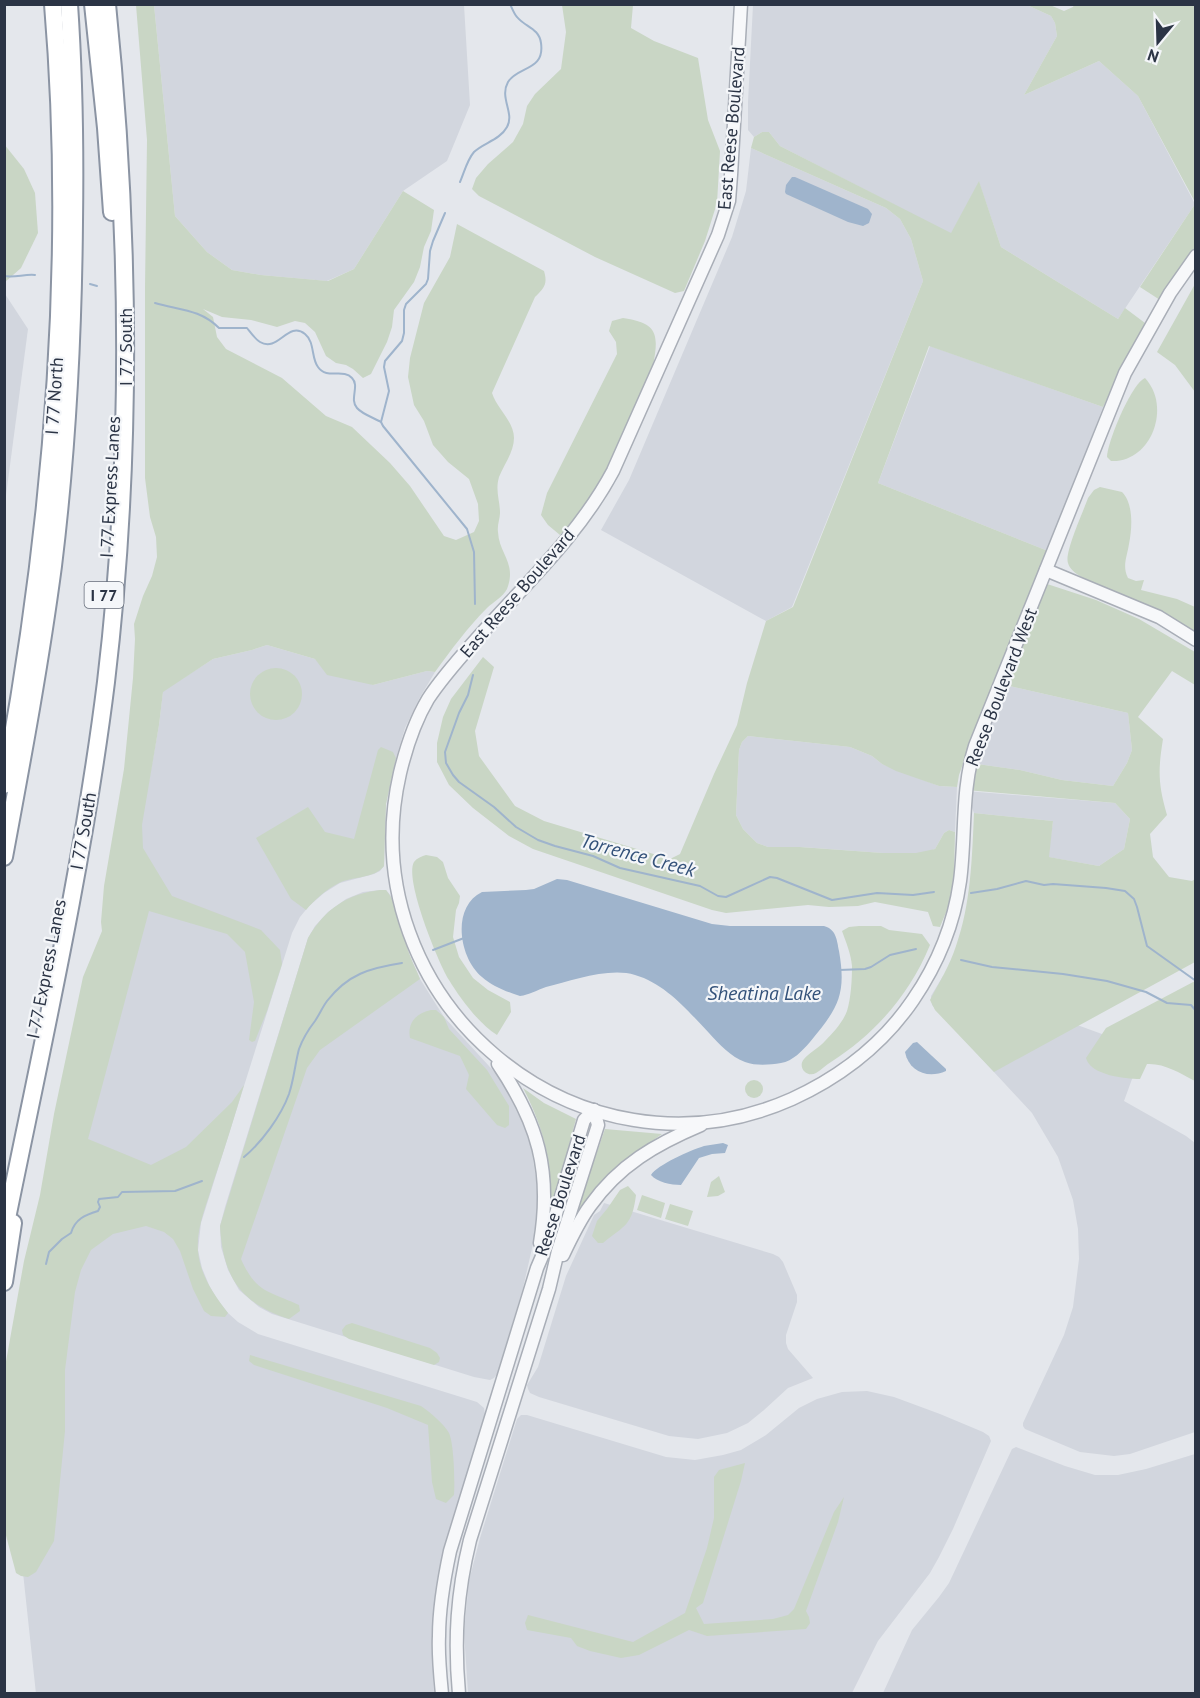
<svg xmlns="http://www.w3.org/2000/svg" width="1200" height="1698" font-family="'PT Sans',sans-serif">
<style>
.built{fill:#d2d6de}
.green{fill:#c9d6c5}
.water{fill:#9fb4cc}
.lines{fill:none;stroke-linecap:round;stroke-linejoin:round}
.stream{stroke:#9fb4cc;stroke-width:2}
.tertiary-casing{stroke:#a9aeb7;stroke-width:15}
.motorway-casing{stroke:#8b94a3;stroke-width:20}
.tertiary{stroke:#f7f8fa;stroke-width:12}
.motorway{stroke:#fff;stroke-width:16}
.labels{text-anchor:middle;dominant-baseline:central;stroke-width:4.5;stroke-linejoin:round;paint-order:stroke}
.shield{fill:#f4f6f9;stroke:#676e7b;stroke-width:1.5}
.shield-label{font-size:16px;font-weight:bold;fill:#2b3445}
.street-label{font-size:18px;fill:#2b3445;stroke:#f4f6f9}
.water-label{font-size:20px;font-style:italic;fill:#34527a;stroke:#f4f6f9}
</style>
<rect width="100%" height="100%" fill="#e4e7ec"/>
<g class="built">
<path d="M154 5H464L470 105 447 161 403 191 354 269 327 281 261 275 232 270 207 252 175 216Z"/>
<path d="M753 5H1027L1051 16 1055 23 1057 36 1024 95 1099 61 1138 96 1195 204 1118 319 1001 247 979 182 951 234 780 146 769 132H762L754 137 748 130V102Z"/>
<path d="M751 148 886 208 900 219 911 239 923 281 792 607 766 621 601 530 629 480 732 237 746 191Z"/>
<path d="M5 294 28 329 5 503Z"/>
<path d="M930 346 1103 407 1048 551 878 483Z"/>
<path d="M267 645 315 659 373 685 427 671 435 672 419 699 405 728 396 758 386 804 384 866 380 871 374 874 340 883 324 893 309 906 300 917 292 933 201 1223 198 1250 202 1268 209 1285 217 1299 228 1313 238 1322 258 1334 477 1402 484 1408 485 1415 452 1522 436 1591 433 1613 432 1640 434 1693 36 1694 21 1554 24 1474 159 725 163 691 213 659 252 650Z"/>
<path d="M1001 684 1128 713 1132 750 1127 763 1113 786 1062 780 1020 770 970 763Z"/>
<path d="M748 736 850 747 872 756 882 764 939 786 957 787 955 832 949 830 944 833 935 849 924 853H883L801 847 781 848 768 847 757 843 743 829 736 815 739 750 742 742Z"/>
<path d="M966 791 1115 803 1130 819 1124 849 1099 866 1048 857 1053 821 974 813Z"/>
<path d="M380 890H386L391 896 395 905 409 954 420 979 444 1017 500 1078 523 1120 530 1140 538 1192 537 1215 533 1244 523 1288 497 1374 494 1378 490 1380 474 1377 272 1314 259 1307 239 1290 228 1270 221 1247 220 1226 225 1207 308 938 315 926 328 912 346 899 363 892Z"/>
<path d="M943 976 1143 1049 1124 1101 1186 1136 1195 1143V1432L1130 1454 1114 1456 1080 1452 1025 1429 1023 1426V1423L1064 1335 1073 1307 1079 1259 1078 1229 1073 1200 1058 1157 1032 1113 932 1005 931 996Z"/>
<path d="M604 1203 773 1254 779 1257 783 1262 797 1295V1302L786 1335V1343L788 1349 813 1378 788 1388 764 1410 748 1423 727 1433 698 1439 669 1436 539 1397 530 1393 528 1389 527 1385 538 1367 566 1276 594 1215 600 1211Z"/>
<path d="M867 1391 894 1397 940 1414 983 1432 989 1436 991 1441 953 1529 939 1557 930 1573 878 1641 852 1693H468L464 1632 469 1581 480 1538 517 1419 521 1415H527L666 1457 695 1460 723 1455 741 1450 766 1435 799 1408 817 1399 842 1392Z"/>
<path d="M1016 1447 1065 1466 1095 1475H1118L1146 1469 1195 1454V1693H883L912 1630 939 1597 949 1583 1012 1449Z"/>
</g>
<g class="green">
<path d="M136 5H154L175 216 207 252 232 270 261 275 328 281 354 269 403 191 434 210 431 231 424 247 420 267 414 282 394 310 392 327 387 342 371 374 363 378 353 369 346 365 336 363 326 356 315 332 305 323 295 321 277 327 251 320 222 317 203 309 213 317 217 337 226 349 282 378 326 416 352 427 390 463 410 486 444 536 456 540 474 532 479 521 478 504 469 479 448 462 433 445 424 421 414 405 408 377 410 358 424 303 450 257 457 224 544 271C548 284 544 288 535 297L492 393C497 409 514 421 514 438 514 452 504 464 499 477 495 491 500 500 500 513 500 519 497 525 498 532 499 554 517 563 507 589 503 597 493 602 487 608 468 627 451 650 435 672L427 671 373 685 327 675 315 659 267 645 252 650 213 659 163 692 159 725 142 825 143 848 172 896 261 930 280 950 282 964 267 1011 255 1041 252 1042 249 1040 254 1002 245 952 227 934 149 911 88 1139 151 1165 186 1147 232 1102 244 1085C234 1118 224 1151 213 1183 207 1204 196 1228 198 1251 200 1275 214 1295 228 1313L225 1317 211 1316 204 1311 193 1289 180 1251 173 1239 164 1232 146 1226 113 1234 91 1250 81 1270 75 1292 65 1370V1431L54 1541 36 1572 28 1577 21 1576 16 1573 4 1528 5 1367 24 1261 40 1195 54 1114 83 977 102 931 101 922 104 886 124 769 133 678 135 639 134 624 143 596 152 576 157 557 156 537 150 517 145 478V288L147 140Z"/>
<path d="M562 5H633L631 28 654 41 698 58 708 120 720 151 717 203 705 241 684 291 675 293 595 257 479 196 472 189 476 178 488 164 513 142 523 124 527 106 535 94 561 69 566 32Z"/>
<path d="M1027 5H1050L1064 11 1073 7 1074 5H1195V202L1138 96 1099 61 1024 95 1057 36 1055 23 1051 16Z"/>
<path d="M762 132H769L780 146 951 233 979 181 1001 247 1118 319 1125 308 1145 323 1103 407 929 346 878 483 1048 551 975 730 959 775 957 787 939 786 896 771 882 764 872 756 850 747 748 736 742 742 739 750 736 815 743 829 757 843 768 847H800L883 853H916L935 849 944 833 949 830 955 832 954 877 949 905 940 927 933 926 928 912 875 902 858 906 829 907 808 905 726 913 712 910 533 849 509 836 473 808 449 785 437 762V743L443 717 451 699 483 657 494 667 475 731 479 756 515 806 544 821 670 859 680 854 714 774 737 725 747 683 766 621 793 607 923 281 911 239 900 219 886 208 751 148 754 137Z"/>
<path d="M4 144 24 169 35 193 38 233 21 268 5 282Z"/>
<path d="M1195 204V248L1160 300 1140 287Z"/>
<path d="M1195 284V392L1175 365 1157 352Z"/>
<path d="M623 318C658 323 659 334 653 366L599 486 580 514 560 535 548 525 541 515 547 493 617 354 616 342 609 331 612 321Z"/>
<path d="M1145 378C1172 407 1151 463 1111 461L1107 457C1107 443 1131 384 1145 378Z"/>
<path d="M1100 487 1122 492C1134 504 1132 529 1129 544 1127 557 1122 566 1128 578L1136 581 1144 580 1141 590 1177 599 1195 607V633C1176 621 1156 609 1135 600 1117 592 1097 587 1080 576 1075 573 1069 568 1068 563 1064 553 1084 510 1088 498L1094 490Z"/>
<path d="M1041 582 1096 600 1139 619 1195 652V685L1172 671 1138 717 1163 739C1158 770 1158 784 1167 815L1150 834 1153 857 1169 877 1192 881 1195 879V962L994 1072 935 1010 930 1000C939 983 950 965 956 946 971 904 972 858 974 813L1053 821 1049 857 1099 866 1124 849 1130 819 1115 803 966 790 970 763 1020 770 1062 780 1113 786 1127 763 1132 750 1128 713 1001 684Z"/>
<circle cx="276" cy="694" r="26"/>
<path d="M381 747 393 752 396 758 386 804 384 866C374 879 353 876 339 883 327 889 314 900 306 910L291 899 256 838 308 807 325 832 354 839 378 750Z"/>
<path d="M426 855 437 857 443 862 448 878 460 896 459 903 456 910 453 937 459 957 473 978 488 990 510 1002 511 1012 497 1035C479 1024 460 998 449 980 438 962 404 879 414 862 417 858 422 856 426 855Z"/>
<path d="M380 890H386C400 907 402 933 409 953 412 962 417 971 420 979L320 1050 307 1068 241 1259C256 1293 269 1291 299 1305L300 1311 289 1319C240 1303 223 1277 220 1226L308 938C325 909 347 894 380 890Z"/>
<path d="M859 926H881L889 930 922 934 930 945C910 994 875 1034 831 1062 826 1065 821 1070 816 1073 807 1078 797 1067 804 1059 809 1053 820 1047 825 1041 833 1033 843 1022 847 1011 851 998 852 980 852 966 851 954 846 942 842 931L849 927Z"/>
<path d="M1195 981V1081C1180 1073 1164 1063 1147 1064L1140 1079C1125 1079 1090 1075 1086 1058L1106 1028Z"/>
<path d="M431 1010H436L444 1017 449 1029 487 1070 509 1106V1125L505 1128 497 1125 466 1089 469 1075 460 1056 410 1038C407 1022 417 1013 431 1010Z"/>
<circle cx="754" cy="1089" r="9"/>
<path d="M523 1088 544 1103 576 1119 549 1219C555 1171 545 1130 523 1088Z"/>
<path d="M605 1129 662 1134 617 1166 601 1184 570 1229Z"/>
<path d="M719 1176 725 1192 718 1196 707 1197 711 1182Z"/>
<path d="M628 1186 636 1195C632 1226 625 1225 603 1243H598L592 1236 597 1221 607 1209 620 1190Z"/>
<path d="M642 1195 665 1203 661 1218 637 1210Z"/>
<path d="M670 1204 693 1211 688 1226 665 1219Z"/>
<path d="M352 1323 430 1348 437 1353 440 1358 439 1362 434 1365 349 1339 343 1335 342 1330 346 1325Z"/>
<path d="M250 1355 421 1406C431 1413 443 1423 449 1433 454 1444 455 1482 454 1495L446 1503 436 1499 432 1482 428 1425 387 1408 254 1365 249 1361Z"/>
<path d="M745 1463 741 1481 703 1603 696 1608 704 1624 773 1619 788 1615 794 1609 834 1512 844 1497 838 1522 806 1611 809 1617 810 1623 806 1629 707 1636 689 1630 639 1655 621 1658 590 1651 577 1646 571 1638 527 1630 525 1623 528 1615 633 1642 685 1613 707 1548 714 1518V1477L719 1470Z"/>
</g>
<g class="water">
<path d="M792 177H795L868 209 872 214 869 223 863 226 848 222 786 194 785 192 786 185Z"/>
<path d="M557 879 567 880 712 924 730 926H824C836 929 837 940 839 951 847 996 837 1009 810 1042 802 1051 793 1061 781 1063 769 1065 756 1066 745 1062 731 1057 719 1044 709 1033 688 1011 666 984 635 975 609 967 571 981 546 987 537 990 529 995 520 996 507 992 492 986 482 977 459 958 451 907 482 892L526 890 534 889Z"/>
<path d="M917 1042 946 1069V1071C928 1079 909 1072 905 1052L913 1043Z"/>
<path d="M723 1143 728 1145 725 1153 712 1154 699 1158 681 1185C671 1185 657 1182 651 1175 657 1165 691 1150 704 1146 710 1145 717 1144 723 1143Z"/>
</g>
<g class="lines">
<g class="stream">
<path d="M460 182C464 173 467 160 474 152 483 143 500 140 507 127 515 113 499 98 508 82 518 66 545 71 541 43 539 28 525 27 517 17 514 14 512 8 510 4"/>
<path d="M445 213 433 241 430 251 428 279 426 284 406 304 404 310V333L402 341 385 361 384 367 389 391 381 422 383 426 467 529 474 552 475 604"/>
<path d="M4 276C15 278 24 274 35 275"/>
<path d="M90 284 97 286"/>
<path d="M155 303C179 310 200 309 219 328H247C251 333 255 339 260 342 278 353 288 320 305 334 315 342 311 358 318 367 327 380 343 368 352 378 360 386 349 399 357 408 362 414 374 418 381 422"/>
<path d="M473 675 468 695 459 713 445 752 446 763 453 775 459 782 494 807 516 827 538 840 555 846 593 856 620 868 700 886 718 896 726 897 770 877 777 878 832 900 877 893 913 895 934 892"/>
<path d="M971 893 997 889 1026 881 1044 885 1053 884 1106 888 1125 891 1134 899 1137 907 1147 946 1196 981"/>
<path d="M433 950 464 938"/>
<path d="M961 960 992 967 1063 974 1107 981 1146 992 1167 1003 1191 1005 1196 1011"/>
<path d="M839 970 865 969 871 967 890 955 916 949"/>
<path d="M244 1157C262 1142 281 1116 289 1094 294 1079 295 1064 299 1049 303 1038 308 1030 315 1021 319 1015 322 1008 327 1001 348 974 370 968 402 963"/>
<path d="M46 1264 49 1252 62 1239 71 1233C75 1219 85 1215 98 1211L100 1207 98 1202 99 1199 118 1197 122 1192 175 1191 202 1181"/>
</g>
<defs>
<g id="tertiary">
<path d="M741 4 731 175 729 201 718 235 613 471C578 537 521 588 473 643 457 661 441 679 428 699 415 721 406 748 400 773 348 999 578 1194 792 1099 840 1077 883 1044 913 1000 937 965 954 924 960 881 966 836 961 790 975 746L1125 373 1170 293 1196 256"/>
<path d="M1046 570 1159 617 1196 640"/>
<path d="M498 1064C538 1123 552 1171 540 1243"/>
<path d="M563 1255C571 1238 579 1221 590 1206 619 1165 656 1144 701 1125"/>
<path d="M442 1694C440 1674 438 1655 439 1636 439 1607 444 1579 450 1551L537 1268 546 1247 584 1120 594 1110"/>
<path d="M459 1694C454 1639 457 1593 470 1540L549 1289 558 1251 598 1125 594 1110"/>
</g>
<g id="motorway">
<path d="M93 4 106 128 112 212"/>
<path d="M4 785C52 528 75 266 53 4"/>
<path d="M4 857C22 760 40 664 53 566 67 452 73 337 74 222 75 150 74 77 69 4"/>
<path d="M4 1233C41 1050 83 867 106 682 133 456 130 230 107 4"/>
<path d="M4 1282 13 1223"/>
</g>
</defs>
<use href="#tertiary" class="tertiary-casing"/>
<use href="#motorway" class="motorway-casing"/>
<use href="#tertiary" class="tertiary"/>
<use href="#motorway" class="motorway"/>
</g>
<g class="labels">
<rect class="shield" x="84.5" y="582" width="39" height="26" rx="4.5"/>
<g class="shield-label">
<text x="104" y="595">I 77</text>
</g>
<g class="street-label">
<text transform="translate(731 128) rotate(-85)">East Reese Boulevard</text>
<text transform="translate(125 347) rotate(-90)">I 77 South</text>
<text transform="translate(54 396) rotate(-86)">I 77 North</text>
<text transform="translate(110 487) rotate(-87)">I 77 Express Lanes</text>
<text transform="translate(517 593) rotate(-49)">East Reese Boulevard</text>
<text transform="translate(1001 687) rotate(-69)">Reese Boulevard West</text>
<text transform="translate(83 831) rotate(-80)">I 77 South</text>
<text transform="translate(46 969) rotate(-79)">I 77 Express Lanes</text>
<text transform="translate(560 1195) rotate(-72)">Reese Boulevard</text>
</g>
<g class="water-label">
<text transform="translate(638 855) rotate(15)">Torrence Creek</text>
<text x="764" y="993">Sheatina Lake</text>
</g>
</g>
<rect width="1200" height="1698" fill="none" stroke="#2b3445" stroke-width="12"/>
<g transform="translate(1158 42) rotate(199)" stroke="#f4f6f9" stroke-width="4.5" paint-order="stroke">
<path d="M0-4.5L10 22L0 15L-10 22Z" fill="#2b3445"/>
<text y="-9" font-size="16" font-weight="bold" text-anchor="middle" fill="#2b3445">N</text>
</g>
</svg>
